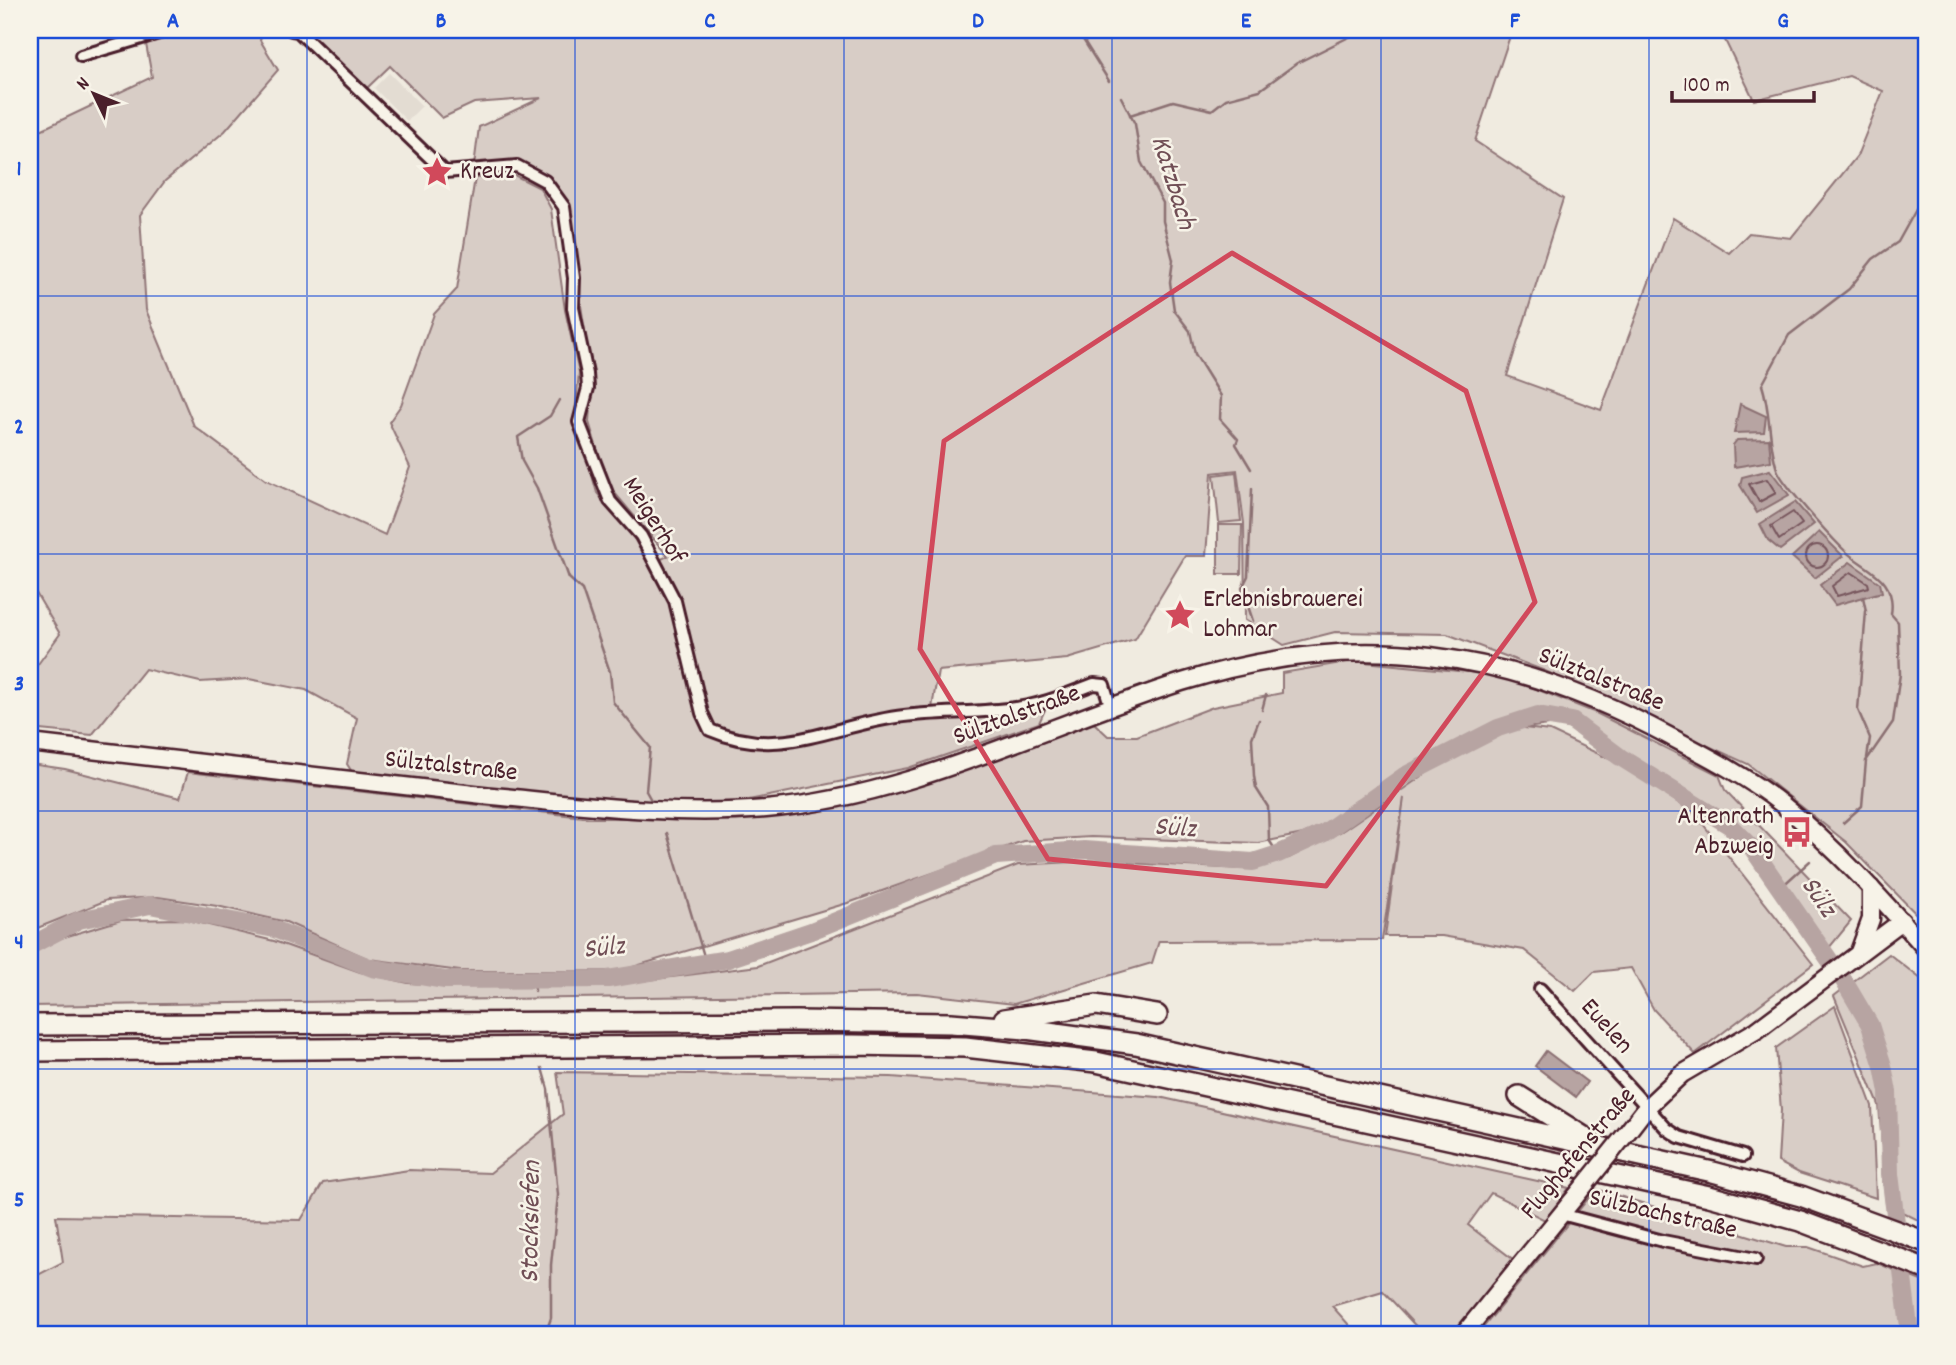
<svg xmlns="http://www.w3.org/2000/svg" width="1956" height="1365" font-family="Dekko,sans-serif">
<style>
.built{fill:#e3dcd2}
.green{fill:#d8cdc6;stroke:#917678;stroke-width:2}
.water{fill:#b7a4a2;stroke:#8b6f72;stroke-width:2}
.lines{fill:none;stroke-linecap:round;stroke-linejoin:round}
.shore{stroke:#76545b;stroke-width:2}
.stream{stroke:#8b6f72;stroke-width:2.5}
.river{stroke:#b7a4a2;stroke-width:18}
.minor-casing{stroke:#4a1f2b;stroke-width:16}
.secondary-casing{stroke:#4a1f2b;stroke-width:21}
.motorway-casing{stroke:#4a1f2b;stroke-width:24}
.minor{stroke:#f7f3e8;stroke-width:10}
.secondary{stroke:#f7f3e8;stroke-width:16}
.motorway{stroke:#f7f3e8;stroke-width:19}
.secondary-bridge-casing{stroke:#4a1f2b;stroke-width:21;stroke-linecap:butt}
.secondary-bridge{stroke:#f7f3e8;stroke-width:16}
.marked{fill:none;stroke:#d1495b;stroke-width:5;stroke-linejoin:round}
.grid{fill:none;stroke:#1d4ed8;stroke-width:2;stroke-opacity:0.55}
.labels{text-anchor:middle;dominant-baseline:central;stroke-width:5;stroke-linejoin:round;paint-order:stroke}
.poi-label{font-size:26px;fill:#4a1f2b;stroke:#f7f3e8;text-anchor:start}
.street-label{font-size:26px;fill:#4a1f2b;stroke:#f7f3e8}
.water-label{font-size:28px;font-style:italic;fill:#704e55;stroke:#f7f3e8}
.neatline{fill:none;stroke:#1d4ed8;stroke-width:2.5}
.grid-label{font-size:23px;text-anchor:middle;font-weight:bold;fill:#1d4ed8}
</style>
<rect width="100%" height="100%" fill="#f0ebe0"/>
<filter id="ink" filterUnits="userSpaceOnUse"><feTurbulence type="fractalNoise" baseFrequency=".0143" numOctaves="2"/><feDisplacementMap in="SourceGraphic" scale="14" xChannelSelector="R" yChannelSelector="G"/><feConvolveMatrix kernelMatrix="1 2 1 2 8 2 1 2 1" color-interpolation-filters="sRGB"/></filter>
<g filter="url(#ink)">
<path class="built" d="M389 73 422 106 407 121 374 88Z"/>
<g class="green">
<path d="M177 30 225 32 236 38 254 30H263L260 40 278 70 225 131 165 181 140 215 146 310 194 426 266 480 385 535 410 467 389 422 401 405 434 314 457 289 475 178 514 175 540 188 551 209 565 310 579 373 575 415 597 493 631 533 649 565 668 556 608 485 589 422 592 378 566 206 550 178 516 161 474 166 479 127 541 98 474 103 442 118 390 66 366 89 308 30H1512L1475 141 1563 199 1507 376 1601 410 1673 218 1729 253 1749 233 1791 238 1857 156 1883 91 1849 76 1754 100 1720 30H1926V924L1846 842 1748 764 1545 671 1447 634 1335 632 1284 645 1245 620 1244 523 1237 470 1212 473 1206 556H1185L1135 639 1067 659 938 671 932 708 1050 699 1039 723 908 768 734 803 594 801 354 775 347 764 357 718 306 690 249 679 200 682 145 669 92 735 30 729V675L60 634 30 583V135L152 77 146 44Z"/>
<path d="M1236 472 1241 521 1219 523 1214 475Z"/>
<path d="M1218 525H1242L1241 574H1218Z"/>
<path d="M1353 661 1501 675 1596 713 1719 775 1725 790 1851 921 1829 948 1714 807 1623 751 1558 724 1524 728 1550 731 1620 764 1695 814 1813 964 1695 1054 1654 1010 1631 968 1594 972 1575 991 1524 950 1442 936H1385L1404 798 1382 940 1159 941 1152 963 1014 1004 917 993 30 1006V954L61 938 121 920 184 919 274 941 360 972 408 983 479 987 609 985 758 966 1018 865 1091 861 1242 869 1289 858 1342 831 1434 768 1421 765 1339 818 1303 834 1258 843 1091 837 1023 841 851 902 619 971H460L369 959 286 922 217 906 158 897 107 900 30 931V764L65 769 180 798 188 772 592 818H742L902 789 964 771 1094 723 1108 736H1137L1213 707 1282 693V673Z"/>
<path d="M1889 954 1926 983V1224L1886 1204 1879 1105 1834 996Z"/>
<path d="M1835 1006 1872 1106 1876 1198 1799 1173 1778 1162 1781 1110 1776 1048Z"/>
<path d="M557 1072 891 1077 1159 1097 1569 1188 1545 1220 1491 1193 1468 1225 1514 1260 1452 1335H1424L1383 1291 1332 1306 1358 1335H30V1279L63 1262 56 1216 301 1220 323 1183 409 1170 490 1173 563 1114Z"/>
<path d="M1596 1189 1786 1247H1808L1863 1266 1877 1263 1926 1283V1335H1477Z"/>
</g>
<g class="water">
<path d="M1740 404 1766 416 1764 432 1734 433Z"/>
<path d="M1769 439 1771 461 1734 467 1733 445 1737 440Z"/>
<path d="M1770 470 1789 495 1757 513 1740 485 1742 477Z"/>
<path d="M1795 502 1814 524 1780 550 1768 540 1760 524Z"/>
<path d="M1819 532 1843 556 1815 578 1792 557Z"/>
<path d="M1850 562 1880 583 1882 592 1835 605 1820 585Z"/>
<path d="M1546 1051 1587 1082 1576 1097 1535 1066Z"/>
</g>
<g class="lines">
<g class="shore">
<path d="M1767 479 1776 493 1759 502 1749 484Z"/>
<path d="M1793 512 1802 524 1779 540 1771 526Z"/>
<circle cx="1817" cy="556" r="11"/>
<path d="M1851 572 1868 583 1869 587 1837 596 1832 586Z"/>
</g>
<g class="stream">
<path d="M1080 30 1079 33 1109 81"/>
<path d="M1121 97 1135 124 1141 162 1163 203V221L1173 260 1170 282 1174 310 1190 331 1195 354 1221 396 1220 419 1238 439 1236 444 1251 469"/>
<path d="M1130 115 1173 101 1212 110 1226 99 1260 90 1297 63 1363 30"/>
<path d="M559 400 550 416 518 437 522 461 537 488 569 578 582 590 610 672 613 702 650 747 646 791 651 800"/>
<path d="M1252 489 1248 576 1242 588 1253 621"/>
<path d="M1863 597 1866 611 1858 710 1870 738 1867 758"/>
<path d="M1262 710 1266 695"/>
<path d="M1259 720 1252 738 1254 776 1256 788 1268 807 1269 840 1278 854"/>
<path d="M1843 823 1862 806 1866 761 1893 722 1900 674 1898 622 1891 614C1897 575 1864 571 1841 547 1829 535 1780 481 1777 469 1768 442 1771 412 1762 385L1789 335 1849 289 1873 259 1898 242 1918 206 1920 176 1926 170"/>
<path d="M667 833 706 963"/>
<path d="M1779 889 1810 861"/>
<path d="M534 979 535 991"/>
<path d="M542 1068 548 1089 558 1195 551 1265V1318L545 1335"/>
</g>
<path class="river" d="M30 946 79 920 150 905 274 929 372 968 445 980 608 979 728 959 811 931 996 856 1084 850 1253 862 1278 854 1324 833 1404 776 1498 728 1538 715 1572 721 1620 757 1730 826 1752 848 1844 981 1870 1025 1883 1066 1888 1092 1890 1174 1910 1335"/>
<defs>
<g id="minor">
<path d="M292 30 298 31 445 172 517 166 545 181 564 207 574 278 573 308 587 374 588 388 579 422 610 501 641 536 675 601 702 713 710 730C782 761 833 724 904 716 945 711 987 714 1028 706 1051 702 1072 692 1094 684L1104 685 1111 708"/>
<path d="M81 56 169 30"/>
<path d="M1540 989 1667 1129 1679 1137 1743 1156"/>
<path d="M1561 1214 1663 1241 1756 1259"/>
</g>
<g id="secondary">
<path d="M30 743C181 760 332 779 483 795 578 804 671 817 766 809 913 796 1044 726 1182 682 1358 627 1510 650 1671 737 1709 757 1749 778 1783 805 1836 848 1881 898 1926 949"/>
<path d="M1859 952 1871 919V888"/>
<path d="M1629 1130 1646 1108 1682 1074 1757 1030 1902 921"/>
<path d="M1463 1335 1576 1196"/>
</g>
<g id="motorway">
<path d="M1004 1019 1096 1005 1157 1015"/>
<path d="M30 1025 796 1021 951 1023 1026 1029 1136 1044 1713 1172 1801 1196 1926 1242"/>
<path d="M30 1051 853 1045 965 1047 1096 1062 1709 1196 1800 1221 1926 1269"/>
<path d="M1519 1096 1584 1137"/>
</g>
</defs>
<use href="#minor" class="minor-casing"/>
<use href="#secondary" class="secondary-casing"/>
<use href="#motorway" class="motorway-casing"/>
<use href="#minor" class="minor"/>
<use href="#secondary" class="secondary"/>
<use href="#motorway" class="motorway"/>
<defs>
<path id="secondary-bridge" d="M1576 1196 1629 1130"/>
</defs>
<use href="#secondary-bridge" class="secondary-bridge-casing"/>
<use href="#secondary-bridge" class="secondary-bridge"/>
</g>
</g>
<path class="marked" d="M1232 253 1466 391 1535 602 1326 886 1048 859 920 649 944 441Z"/>
<path class="grid" d="M307 30V1335M575 30V1335M844 30V1335M1112 30V1335M1381 30V1335M1649 30V1335M30 296H1926M30 554H1926M30 811H1926M30 1069H1926"/>
<defs>
<symbol id="sight-bare" viewBox="-9 -9 18 18"><path d="M0-6L1.8-2.2L6-1.7L2.9 1.2L3.7 5.4L0 3.3L-3.7 5.4L-2.9 1.2L-6-1.7L-1.8-2.2Z" fill="#d1495b" stroke="#f7f3e8" stroke-width="2.5" paint-order="stroke"/></symbol>
<symbol id="bus-bare" viewBox="-9 -9 18 18"><path d="M-5-6H5V4H4V6H2V4H-2V6H-4V4H-5ZM-3.5-4V0h7V-4ZM-3.5 1.2v1.5H-2V1.2ZM2 1.2v1.5H3.5V1.2Z" fill="#d1495b" stroke="#f7f3e8" stroke-width="2.5" paint-order="stroke"/></symbol>
</defs>
<g fill-rule="evenodd">
<use href="#sight-bare" x="415" y="150" width="44" height="44"/>
<use href="#sight-bare" x="1158" y="593" width="44" height="44"/>
<use href="#bus-bare" x="1775" y="810" width="44" height="44"/>
</g>
<g class="labels">
<g class="poi-label">
<text x="460" y="172">Kreuz</text>
<text x="1203" y="600">Erlebnisbrauerei<tspan x="1203" dy="30">Lohmar</tspan></text>
<text x="1774" y="817" text-anchor="end">Altenrath<tspan x="1774" dy="30">Abzweig</tspan></text>
</g>
<g class="street-label">
<text transform="translate(653 521) rotate(58)">Meigerhof</text>
<text transform="translate(1601 680) rotate(22)">Sülztalstraße</text>
<text transform="translate(1017 716) rotate(-20)">Sülztalstraße</text>
<text transform="translate(451 767) rotate(6)">Sülztalstraße</text>
<text transform="translate(1606 1027) rotate(48)">Euelen</text>
<text transform="translate(1579 1154) rotate(-50)">Flughafenstraße</text>
<text transform="translate(1663 1215) rotate(13)">Sülzbachstraße</text>
</g>
<g class="water-label">
<text transform="translate(1171 183) rotate(73)">Katzbach</text>
<text transform="translate(1175 830) rotate(4)">Sülz</text>
<text transform="translate(1817 898) rotate(56)">Sülz</text>
<text transform="translate(604 950) rotate(-5)">Sülz</text>
<text transform="translate(533 1222) rotate(-89)">Stocksiefen</text>
</g>
</g>
<rect width="1956" height="1365" fill="none" stroke="#f7f3e8" stroke-width="77"/>
<g transform="translate(94 94) rotate(313)" stroke="#f7f3e8" stroke-width="5" paint-order="stroke">
<path d="M0-5L12 26L0 18L-12 26Z" fill="#4a1f2b"/>
<text y="-10" font-size="19" font-weight="bold" text-anchor="middle" fill="#4a1f2b">N</text>
</g>
<path d="M1672 91v10h142v-10" fill="none" stroke="#4a1f2b" stroke-width="3.5"/>
<text x="1683" y="91" font-size="21" fill="#4a1f2b" stroke="#f7f3e8" stroke-width="5" paint-order="stroke">100 m</text>
<rect x="38" y="38" width="1880" height="1288" class="neatline"/>
<g class="grid-label">
<text x="173" y="27">A</text>
<text x="441" y="27">B</text>
<text x="710" y="27">C</text>
<text x="978" y="27">D</text>
<text x="1246" y="27">E</text>
<text x="1515" y="27">F</text>
<text x="1783" y="27">G</text>
<text x="19" y="175">1</text>
<text x="19" y="433">2</text>
<text x="19" y="690">3</text>
<text x="19" y="948">4</text>
<text x="19" y="1206">5</text>
</g>
</svg>
